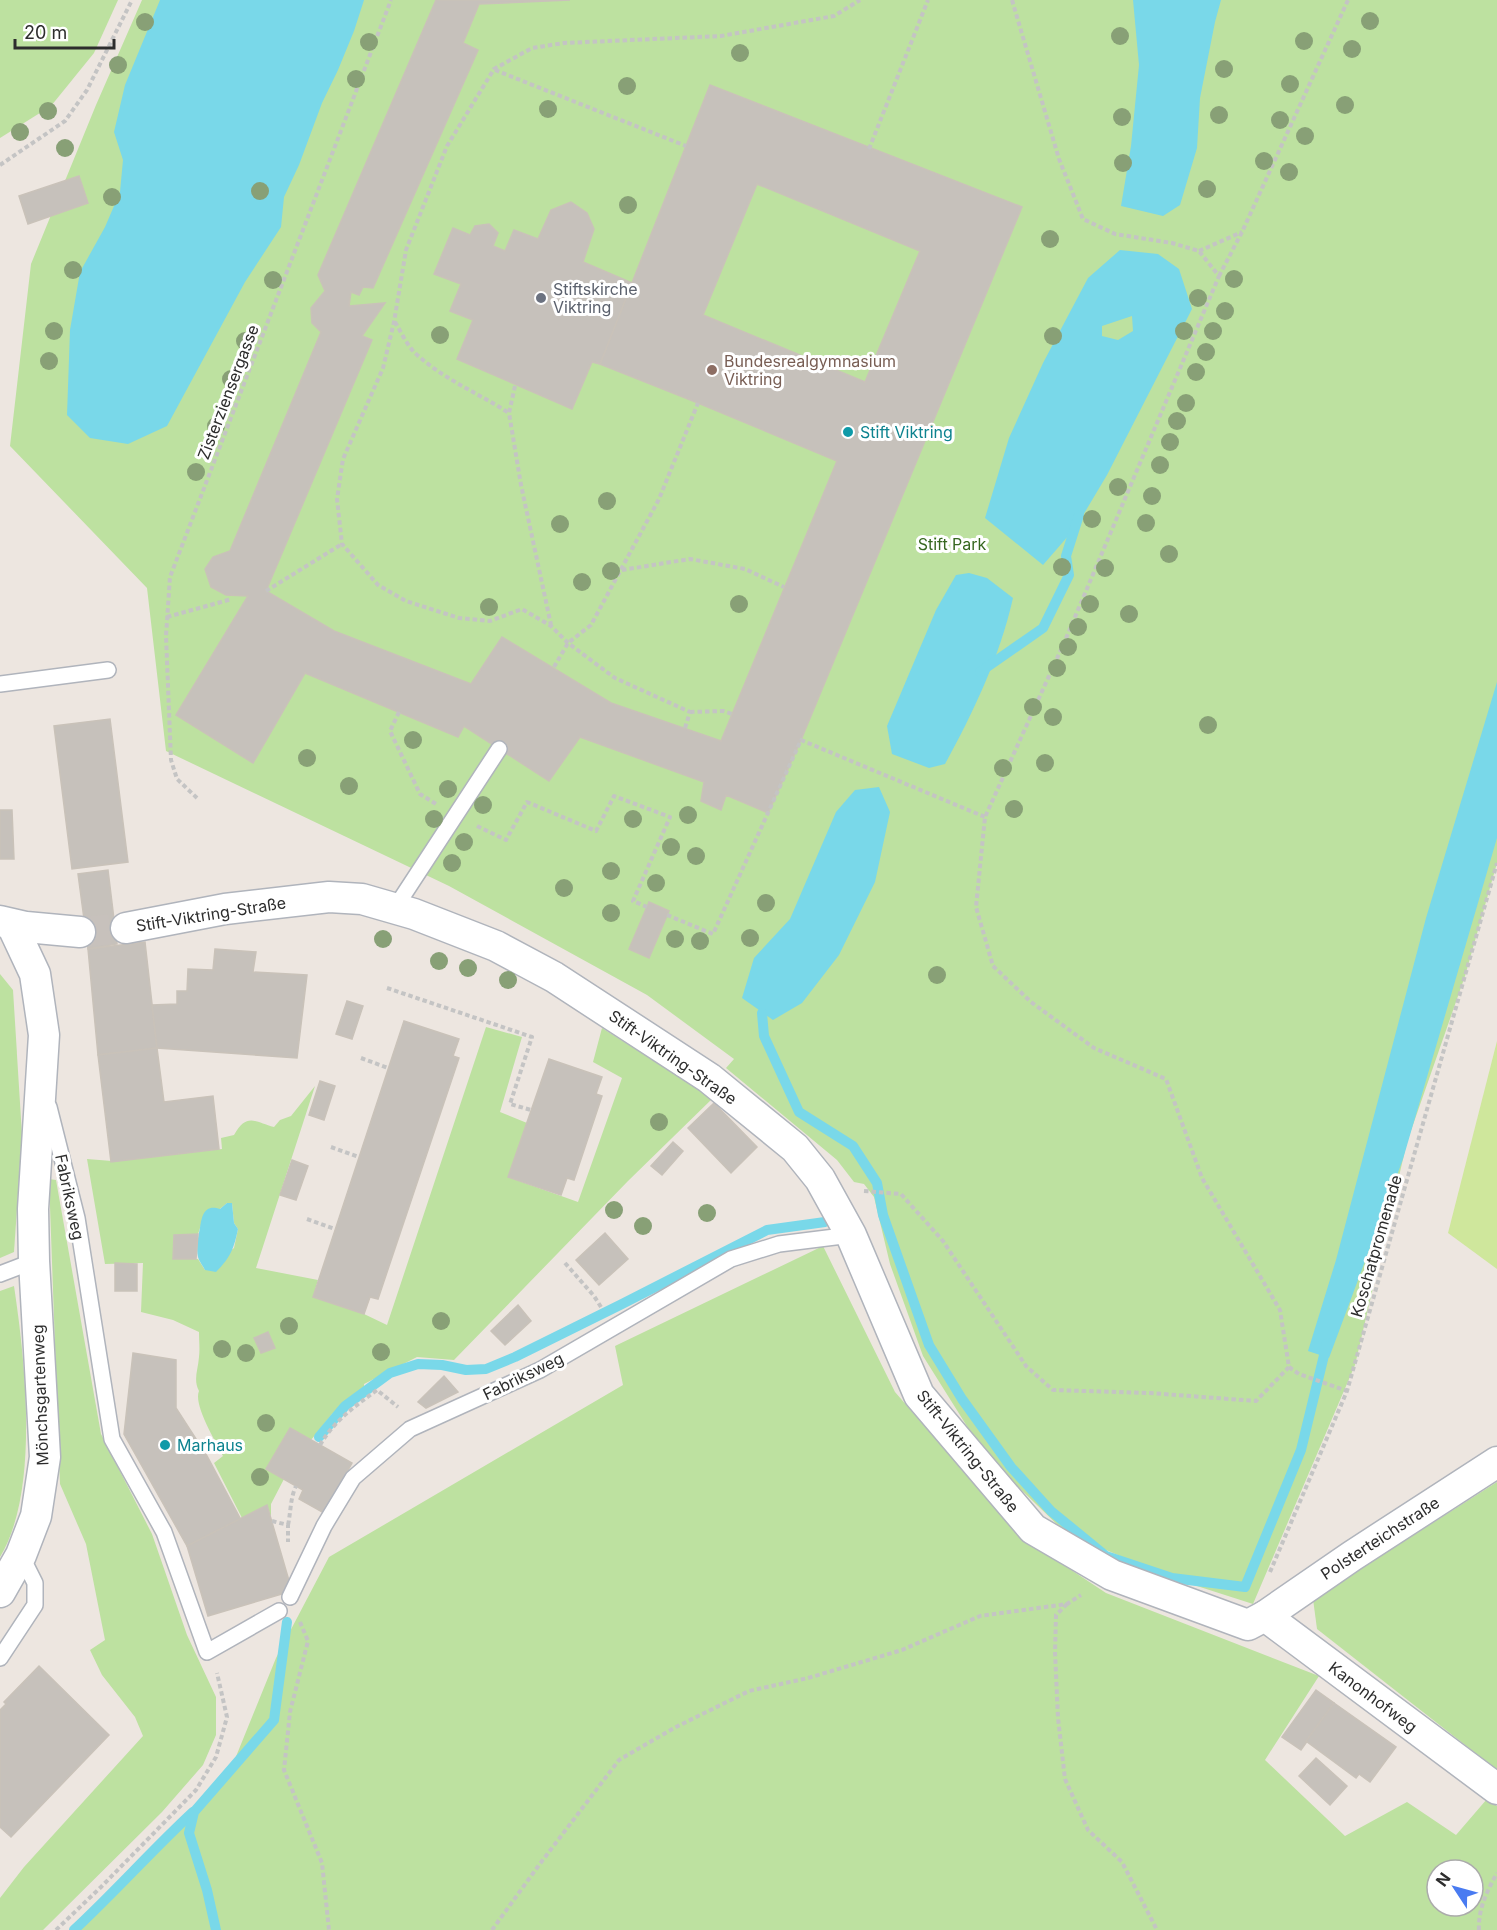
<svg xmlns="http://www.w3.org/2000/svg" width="1497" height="1930" font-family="Inter,sans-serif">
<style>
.green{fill:#bde1a0;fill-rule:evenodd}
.pitch{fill:#cfe79c}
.water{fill:#79d8e9;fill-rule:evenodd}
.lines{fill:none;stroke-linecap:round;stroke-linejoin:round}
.stream{stroke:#79d8e9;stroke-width:10}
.building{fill:#c6c1bb;stroke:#c9c2b9;stroke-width:1.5;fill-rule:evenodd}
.minor-tunnel{stroke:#c7c1bc;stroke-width:30;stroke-dasharray:30 15;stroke-linecap:butt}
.service-casing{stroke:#b0b4bc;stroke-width:18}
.minor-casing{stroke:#b0b4bc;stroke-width:33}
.path{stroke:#c4c4c4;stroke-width:4;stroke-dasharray:4.5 3;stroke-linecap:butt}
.service{stroke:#fff;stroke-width:15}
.minor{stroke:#fff;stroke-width:30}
.tree{fill:#88a076}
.worship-dot{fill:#6b7280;stroke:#fff;stroke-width:2}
.education-dot{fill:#8d6e63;stroke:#fff;stroke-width:2}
.culture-dot{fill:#0f9aa8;stroke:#fff;stroke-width:2}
.labels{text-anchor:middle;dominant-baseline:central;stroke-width:6;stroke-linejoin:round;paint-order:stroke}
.worship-label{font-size:16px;fill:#5b616d;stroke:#fff;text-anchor:start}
.education-label{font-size:16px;fill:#785e54;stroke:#fff;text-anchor:start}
.street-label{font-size:16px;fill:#2d2d2d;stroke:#fff}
.culture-label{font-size:16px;fill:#0d838f;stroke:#fff;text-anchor:start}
.park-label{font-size:16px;fill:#36671f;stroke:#fff}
</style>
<rect width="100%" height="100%" fill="#ede6e0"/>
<g class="green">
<path d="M0 0H118L94 53 51 106 0 138Z"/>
<path d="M142 0H1497V863L1465 976 1407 1142 1355 1365 1253 1604 1172 1578 1066 1533 985 1455 923 1356 890 1264 874 1197 864 1184 854 1182 837 1160 726 1068 734 1059 647 995 449 886 166 751 147 588 10 446 31 264 96 105Z"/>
<path d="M0 974 13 990 22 1135 14 1252 0 1258Z"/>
<path d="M486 1027 522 1037 500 1112 527 1123 508 1177 578 1202 622 1078 593 1062 602 1028 713 1098 628 1181 454 1360 417 1357 364 1384V1388L332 1414 311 1440 290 1428 266 1469 284 1479 271 1504V1517L267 1505 242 1518 214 1463 223 1456C216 1442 193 1405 199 1391 193 1380 198 1370 199 1357 200 1349 199 1341 199 1332L173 1320 141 1312 143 1263 105 1264 87 1159 112 1161 222 1149 221 1138 234 1135C247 1112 255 1122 274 1127L280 1120 291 1116 315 1086 256 1268 318 1280 313 1297 364 1314 387 1325ZM227 1203H232L234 1223 238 1229 234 1248 205 1270 198 1259H173L174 1235 198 1234 201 1225Z"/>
<path d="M49 1179 56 1180 101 1434 152 1534 187 1635 216 1697V1735L203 1765 162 1812 43 1930H0V1898L24 1867 143 1736 135 1717 102 1675 90 1650 105 1640 86 1544 60 1484Z"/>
<path d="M823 1246 895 1392 1020 1536 1106 1593 1319 1676 1265 1760 1345 1836 1407 1802 1456 1835 1487 1799 1497 1806V1930H74L112 1895 165 1838 194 1812 235 1759 276 1658 329 1557 623 1385 615 1346ZM1437 1870H1473V1906H1437Z"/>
<path d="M14 1286C25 1360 40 1491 0 1557V1291Z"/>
<path d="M1497 1482V1770L1317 1629 1313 1599Z"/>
</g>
<path class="pitch" d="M1497 1041V1269L1448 1233Z"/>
<g class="water">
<path d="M160 0H364L354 31 338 70 322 103 299 165 284 197 281 227 245 282 167 426 128 444 90 438 67 415 70 330 80 272 105 227 120 192 123 160 114 132 125 85Z"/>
<path d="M1133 0H1221L1215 22 1200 98 1197 148 1180 205 1163 216 1121 206 1131 146 1139 65Z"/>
<path d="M1120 250 1158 254 1179 269 1192 309 1107 475 1076 527 1043 565 985 518 1009 438 1043 363 1088 278ZM1132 316 1133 331 1118 340 1102 336V326Z"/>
<path d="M969 573 987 578 1013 598C1000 656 973 713 945 764L929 768 892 754 887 726 936 610 956 575Z"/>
<path d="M1497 682V838L1403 1159 1329 1358 1308 1351 1336 1260 1426 918Z"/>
<path d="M879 787 890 812 875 882 839 955 802 1003 773 1020 742 998 754 958 790 919 836 812 855 790Z"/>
<path d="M227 1203H232L234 1223 238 1229C234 1248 231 1257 216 1272L205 1270C203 1266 199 1261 198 1257 196 1247 198 1237 200 1228 202 1216 204 1204 220 1209Z"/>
</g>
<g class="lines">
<g class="stream">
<path d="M980 672 1043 628 1069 575 1066 556 1079 515"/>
<path d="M762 1013 764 1036 799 1112 853 1146 877 1183 883 1215 929 1345 962 1399 1011 1467 1051 1511 1106 1556 1172 1578 1245 1587 1301 1450 1327 1343"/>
<path d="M319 1437 345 1406 390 1373 418 1364 442 1365 466 1370 486 1369 515 1357 622 1304 767 1230 825 1222"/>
<path d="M74 1930C115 1892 152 1850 193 1812"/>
<path d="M216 1930 207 1890 189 1833 194 1812 274 1720 287 1622"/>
</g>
</g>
<g class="building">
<path d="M436 0H570L479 4 463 43 478 50 373 288 363 287 359 295 351 292 349 306 385 303 362 336 372 340 266 591 334 631 471 684 502 637 611 703 721 741 837 461 698 403 600 364 710 85 1022 207 801 740 768 813 726 795 721 810 701 801 704 782 580 737 549 781 464 726 458 737 305 673 253 763 176 715 248 596 226 595 211 587 205 569 213 557 230 551 321 332 312 323 311 308 325 291 318 275ZM757 184 920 251 865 382 703 315Z"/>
<path d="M79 176 88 203 28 224 19 196Z"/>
<path d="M571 202 587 213 594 229 583 262 632 283 600 364 592 362 572 409 457 359 473 320 450 311 461 284 434 274 453 228 470 235 475 226 489 224 498 233 493 246 505 251 514 230 538 239 551 210Z"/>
<path d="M110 719 128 862 72 869 54 726Z"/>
<path d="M0 810H12L14 859H0Z"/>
<path d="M108 870 117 944 88 949 78 874Z"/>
<path d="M649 902 669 911 649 958 629 949Z"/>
<path d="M145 942 157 1048 98 1055 88 949Z"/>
<path d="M215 949 256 952 253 972 307 975 297 1058 157 1048 152 1005 177 1004V991H187L188 969 213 970Z"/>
<path d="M347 1001 363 1006 352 1039 336 1034Z"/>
<path d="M404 1021 459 1039 453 1056 459 1058 378 1299 370 1297 364 1314 313 1297Z"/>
<path d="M157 1048 164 1102 213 1096 219 1149 111 1162 98 1055Z"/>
<path d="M549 1059 602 1077 596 1094 602 1096 574 1180 567 1178 561 1195 508 1177Z"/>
<path d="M320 1081 335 1086 324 1120 309 1115Z"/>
<path d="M714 1103 757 1147 731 1173 688 1128Z"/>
<path d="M673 1142 683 1151 662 1175 651 1166Z"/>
<path d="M292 1160 308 1166 296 1200 280 1195Z"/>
<path d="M605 1233 628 1259 599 1285 576 1260Z"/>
<path d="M198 1234 196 1259H173L174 1235Z"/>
<path d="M115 1263 137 1264V1291H115Z"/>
<path d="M518 1305 531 1321 505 1345 491 1331Z"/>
<path d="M268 1332 275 1348 261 1353 254 1338Z"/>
<path d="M133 1353 176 1360V1408L207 1456 241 1520 187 1546 124 1434Z"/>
<path d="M444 1376 458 1392 426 1408 418 1402Z"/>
<path d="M290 1428 352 1463 324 1513 299 1499 303 1490 266 1469Z"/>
<path d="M267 1505 292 1591 208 1616 187 1546Z"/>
<path d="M39 1666 109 1735 11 1837 0 1827V1710L6 1704 4 1702Z"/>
<path d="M1316 1690 1334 1703 1301 1750 1282 1737Z"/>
<path d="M1334 1703 1396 1747 1370 1782 1359 1774 1356 1778 1306 1741Z"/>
<path d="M1316 1758 1347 1786 1330 1805 1299 1776Z"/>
</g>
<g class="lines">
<path class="minor-tunnel" d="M80 932 126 928"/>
<defs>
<g id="service">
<path d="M0 684 108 670"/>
<path d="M395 908 499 749"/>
<path d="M49 1107 77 1218 112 1439 164 1532 207 1652 279 1611"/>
<path d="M0 1274 34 1261"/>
<path d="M290 1597 324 1526 353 1478 410 1429 540 1370 731 1259 779 1244 851 1235"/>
<path d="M0 1658 35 1605V1583L21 1555"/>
</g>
<g id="minor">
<path d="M0 921 26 927 80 932"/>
<path d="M126 928 225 909 329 897 362 899 414 914 496 946 554 977 709 1078 795 1148 820 1179 851 1235 919 1395 1033 1529 1112 1575 1248 1625 1265 1616 1497 1789"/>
<path d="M0 1592 21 1555 36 1516 45 1457 34 1261 33 1209 44 1035 35 974 12 925"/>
<path d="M1265 1616 1352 1556 1497 1462"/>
</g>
</defs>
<use href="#service" class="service-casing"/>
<use href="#minor" class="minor-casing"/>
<g class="path">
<path d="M1012 0 1059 159 1083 219 1115 234 1172 243 1199 251 1219 276 1064 643 985 817 976 907 993 966 1031 1002 1094 1048 1166 1079 1202 1178 1280 1310 1289 1367 1299 1374 1347 1391"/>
<path d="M495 70 686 146"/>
<path d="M869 149 928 0"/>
<path d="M0 165 65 121 87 90 132 0"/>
<path d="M1199 251 1242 232"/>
<path d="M1219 276 1242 232 1348 0"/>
<path d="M395 322C401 332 407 345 415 353 443 379 478 393 509 413"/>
<path d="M515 386 509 413 521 485 551 625"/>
<path d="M622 570 690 559 745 569 784 587"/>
<path d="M266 591 342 544"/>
<path d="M167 617 232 599"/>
<path d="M554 667 568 643 591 625 659 499 698 403"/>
<path d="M399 712 390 731 420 794 436 804"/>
<path d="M690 712 723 711 732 714"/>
<path d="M685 728 690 712 615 678 568 643 551 626 522 609 490 621 459 618 406 601 378 585 342 544 337 499 343 459 383 368 394 322 406 250 447 146 494 69 532 48 564 43 721 36 834 16 860 0"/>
<path d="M197 798 177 779 171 760 166 636 170 577 391 0"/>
<path d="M477 826 506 840 527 802 596 831 614 796 670 817 633 901 647 907"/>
<path d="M667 915 713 934 801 740 985 817"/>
<path d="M387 988 532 1037 510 1104 531 1110"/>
<path d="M361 1058 388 1068"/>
<path d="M331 1147 359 1157"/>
<path d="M864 1191 901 1194 943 1241 1026 1366 1053 1390 1150 1393 1256 1401 1289 1367"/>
<path d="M307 1219 335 1229"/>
<path d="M565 1263 594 1296 601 1307"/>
<path d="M320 1445C334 1421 355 1406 377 1390L398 1407"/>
<path d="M272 1521 288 1525V1542"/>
<path d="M288 1525C291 1511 290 1499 296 1486"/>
<path d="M1270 1572 1347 1391 1497 863"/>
<path d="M1067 1604 1056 1615 1055 1652 1058 1718 1065 1779 1088 1830 1122 1862 1157 1930"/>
<path d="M300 1622 308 1641 290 1712 284 1770 322 1863 329 1930"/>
<path d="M56 1930 101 1887 196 1790 216 1757 227 1717 217 1673"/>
<path d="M492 1930 539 1865 619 1760 676 1727 749 1691 808 1678 902 1650 980 1616 1067 1604 1081 1595"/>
<path d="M1479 1930C1478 1909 1487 1891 1497 1873"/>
</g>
<use href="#service" class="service"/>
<use href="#minor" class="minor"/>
</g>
<g class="tree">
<circle cx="1370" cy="21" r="9"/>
<circle cx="145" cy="22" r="9"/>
<circle cx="1120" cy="36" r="9"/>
<circle cx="1304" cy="41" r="9"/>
<circle cx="369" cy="42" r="9"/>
<circle cx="1352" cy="49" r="9"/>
<circle cx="740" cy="53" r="9"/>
<circle cx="118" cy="65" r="9"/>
<circle cx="1224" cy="69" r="9"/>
<circle cx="356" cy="79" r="9"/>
<circle cx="1290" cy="84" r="9"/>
<circle cx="627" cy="86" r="9"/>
<circle cx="1345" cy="105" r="9"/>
<circle cx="548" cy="109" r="9"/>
<circle cx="48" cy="111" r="9"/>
<circle cx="1219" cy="115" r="9"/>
<circle cx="1122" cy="117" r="9"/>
<circle cx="1280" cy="120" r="9"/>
<circle cx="20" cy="132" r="9"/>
<circle cx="1305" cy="136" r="9"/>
<circle cx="65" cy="148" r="9"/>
<circle cx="1264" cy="161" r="9"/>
<circle cx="1123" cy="163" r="9"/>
<circle cx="1289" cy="172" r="9"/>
<circle cx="1207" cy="189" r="9"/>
<circle cx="260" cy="191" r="9"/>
<circle cx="112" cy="197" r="9"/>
<circle cx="628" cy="205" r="9"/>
<circle cx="1050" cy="239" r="9"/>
<circle cx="73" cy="270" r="9"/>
<circle cx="1234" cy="279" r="9"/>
<circle cx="273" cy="280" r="9"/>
<circle cx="1198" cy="298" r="9"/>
<circle cx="1225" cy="311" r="9"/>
<circle cx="54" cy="331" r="9"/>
<circle cx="1184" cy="331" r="9"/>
<circle cx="1213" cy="331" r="9"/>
<circle cx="440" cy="335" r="9"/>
<circle cx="1053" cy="336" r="9"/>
<circle cx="245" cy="341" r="9"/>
<circle cx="1206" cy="352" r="9"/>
<circle cx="49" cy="361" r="9"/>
<circle cx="1196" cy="372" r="9"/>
<circle cx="231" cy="379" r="9"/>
<circle cx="1186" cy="403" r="9"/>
<circle cx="1177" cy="421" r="9"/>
<circle cx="216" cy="426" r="9"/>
<circle cx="1170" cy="442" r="9"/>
<circle cx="1160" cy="465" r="9"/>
<circle cx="196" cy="472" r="9"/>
<circle cx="1118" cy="487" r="9"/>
<circle cx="1152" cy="496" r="9"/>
<circle cx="607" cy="501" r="9"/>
<circle cx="1092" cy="519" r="9"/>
<circle cx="1146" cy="523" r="9"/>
<circle cx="560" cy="524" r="9"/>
<circle cx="1169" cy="554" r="9"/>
<circle cx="1062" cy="567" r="9"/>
<circle cx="1105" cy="568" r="9"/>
<circle cx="611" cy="571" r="9"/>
<circle cx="582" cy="582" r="9"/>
<circle cx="739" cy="604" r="9"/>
<circle cx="1090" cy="604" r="9"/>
<circle cx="489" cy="607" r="9"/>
<circle cx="1129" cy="614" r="9"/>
<circle cx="1078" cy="627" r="9"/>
<circle cx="1068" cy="647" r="9"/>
<circle cx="1057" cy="668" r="9"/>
<circle cx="1033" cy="707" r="9"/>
<circle cx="1053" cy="717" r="9"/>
<circle cx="1208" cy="725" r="9"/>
<circle cx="413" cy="740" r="9"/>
<circle cx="307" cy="758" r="9"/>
<circle cx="1045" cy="763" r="9"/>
<circle cx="1003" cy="768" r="9"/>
<circle cx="349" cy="786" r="9"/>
<circle cx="448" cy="789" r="9"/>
<circle cx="483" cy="805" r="9"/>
<circle cx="1014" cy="809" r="9"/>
<circle cx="688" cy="815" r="9"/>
<circle cx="434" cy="819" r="9"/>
<circle cx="633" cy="819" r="9"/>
<circle cx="464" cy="842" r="9"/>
<circle cx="671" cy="847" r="9"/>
<circle cx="696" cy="856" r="9"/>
<circle cx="452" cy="863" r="9"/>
<circle cx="611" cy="871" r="9"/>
<circle cx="656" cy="883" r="9"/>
<circle cx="564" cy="888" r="9"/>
<circle cx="766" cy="903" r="9"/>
<circle cx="611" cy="913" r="9"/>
<circle cx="750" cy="938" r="9"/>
<circle cx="383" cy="939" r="9"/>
<circle cx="675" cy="939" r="9"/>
<circle cx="700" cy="941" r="9"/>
<circle cx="439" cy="961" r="9"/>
<circle cx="468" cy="968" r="9"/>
<circle cx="937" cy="975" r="9"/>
<circle cx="508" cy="980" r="9"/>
<circle cx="659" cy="1122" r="9"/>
<circle cx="614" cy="1210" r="9"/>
<circle cx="707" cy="1213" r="9"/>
<circle cx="643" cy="1226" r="9"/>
<circle cx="441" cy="1321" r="9"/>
<circle cx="289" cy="1326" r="9"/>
<circle cx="222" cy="1349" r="9"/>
<circle cx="381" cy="1352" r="9"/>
<circle cx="246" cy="1353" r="9"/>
<circle cx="266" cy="1423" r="9"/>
<circle cx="260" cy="1477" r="9"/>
</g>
<circle class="worship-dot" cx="541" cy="298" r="6"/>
<circle class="education-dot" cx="712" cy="370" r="6"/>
<g class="culture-dot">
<circle cx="848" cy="432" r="6"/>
<circle cx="165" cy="1445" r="6"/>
</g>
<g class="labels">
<g class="worship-label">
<text x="553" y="289">Stiftskirche<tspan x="553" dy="18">Viktring</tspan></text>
</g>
<g class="education-label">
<text x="724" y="361">Bundesrealgymnasium<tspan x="724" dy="18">Viktring</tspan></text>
</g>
<g class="street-label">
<text transform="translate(228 392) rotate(-69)">Zisterziensergasse</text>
<text transform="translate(211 914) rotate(-9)">Stift-Viktring-Straße</text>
<text transform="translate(673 1057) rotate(35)">Stift-Viktring-Straße</text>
<text transform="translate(70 1197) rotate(78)">Fabriksweg</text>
<text transform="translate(1376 1246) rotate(-74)">Koschatpromenade</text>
<text transform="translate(523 1376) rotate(-26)">Fabriksweg</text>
<text transform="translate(40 1395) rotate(-92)">Mönchsgartenweg</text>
<text transform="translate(968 1451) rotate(51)">Stift-Viktring-Straße</text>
<text transform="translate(1380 1538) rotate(-33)">Polsterteichstraße</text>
<text transform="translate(1373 1697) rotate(37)">Kanonhofweg</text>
</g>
<g class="culture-label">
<text x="860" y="432">Stift Viktring</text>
<text x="177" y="1445">Marhaus</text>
</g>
<g class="park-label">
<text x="952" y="544">Stift Park</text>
</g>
</g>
<g transform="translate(1455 1888) rotate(306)"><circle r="28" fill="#ffffff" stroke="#ababab" stroke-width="1.5"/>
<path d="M0-4.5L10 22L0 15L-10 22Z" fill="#497bf1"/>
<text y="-9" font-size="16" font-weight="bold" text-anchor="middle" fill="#2d2d2d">N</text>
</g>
<path d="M15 39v9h99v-9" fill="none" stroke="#2d2d2d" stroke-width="3"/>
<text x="24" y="39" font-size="18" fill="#2d2d2d" stroke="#ffffff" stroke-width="4.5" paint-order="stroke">20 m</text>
</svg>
